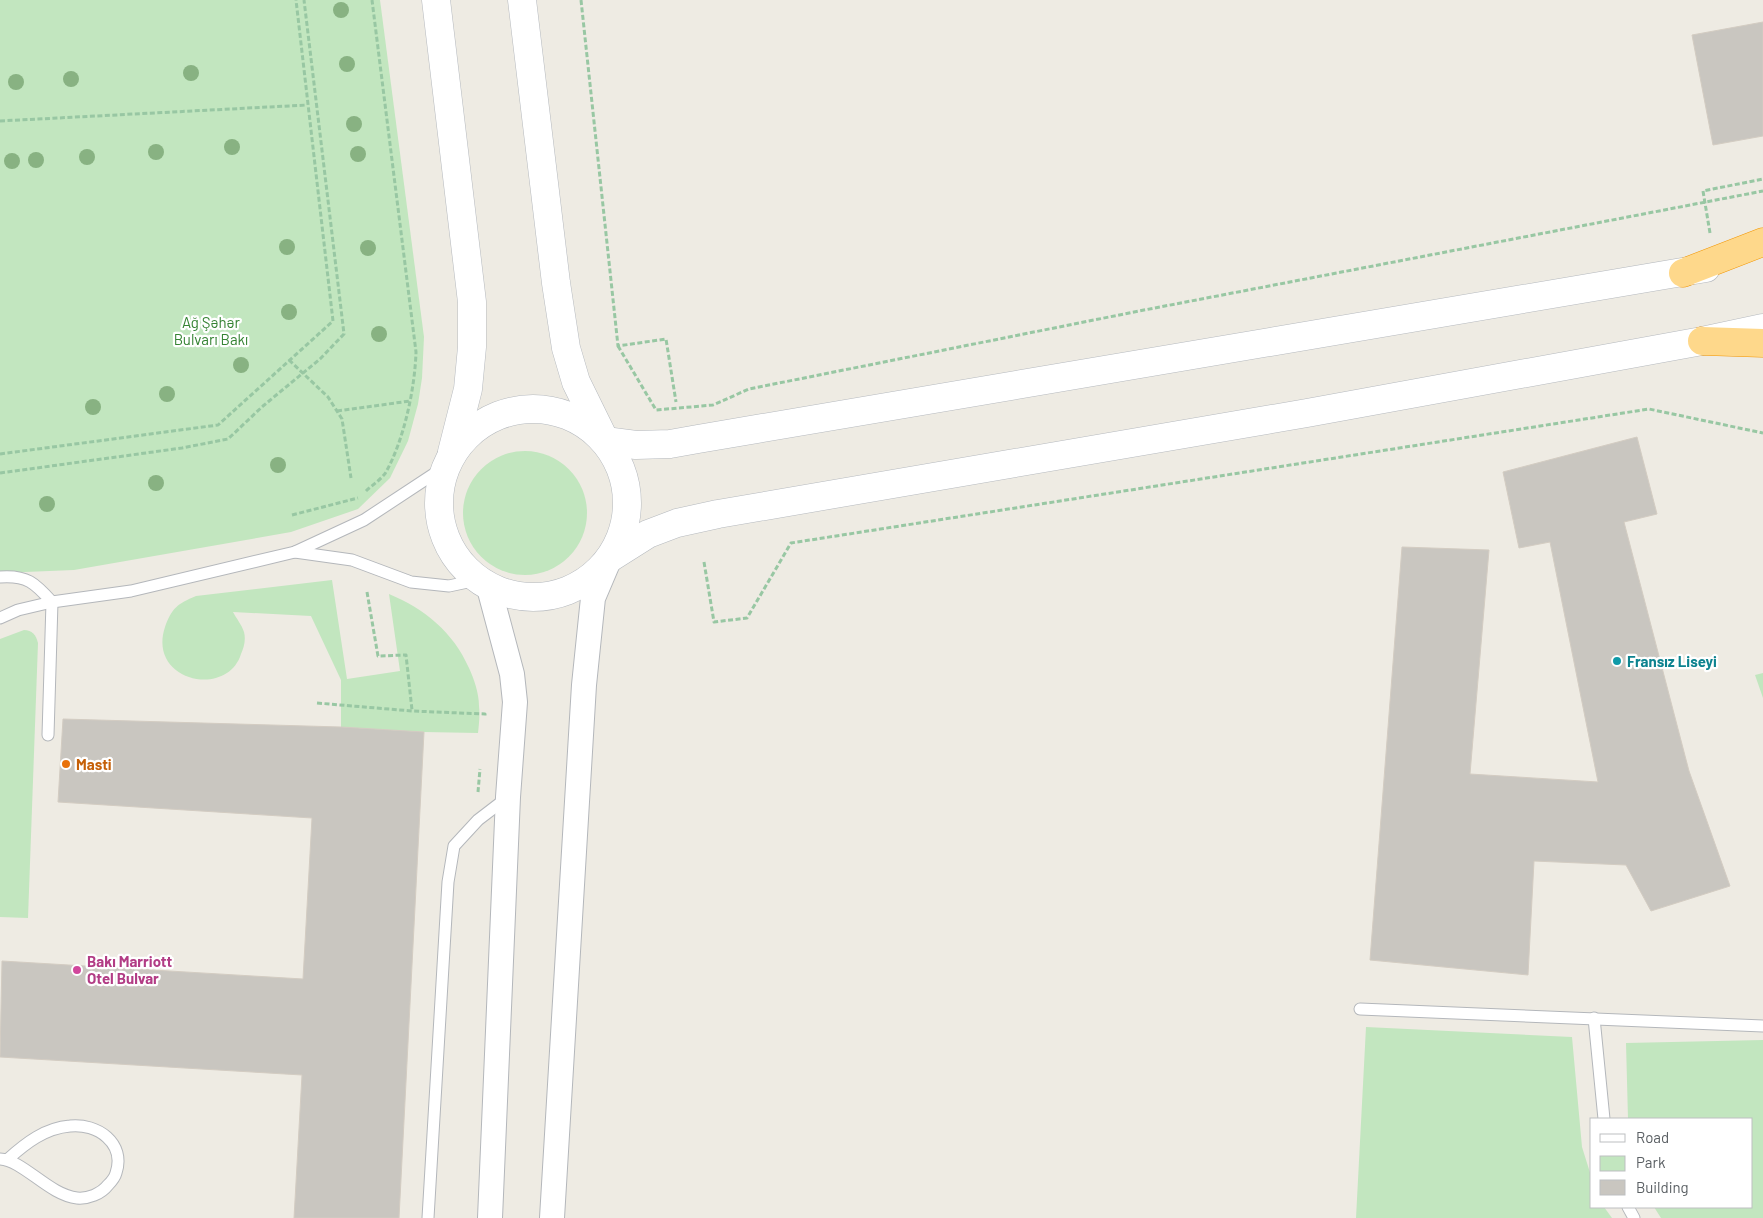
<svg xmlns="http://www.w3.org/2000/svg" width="1763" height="1218" font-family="Barlow,sans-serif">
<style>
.green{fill:#c2e6bf}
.building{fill:#c9c6c0;stroke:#d3ccc2}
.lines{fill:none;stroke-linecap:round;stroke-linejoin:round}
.lane-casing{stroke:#b4b7bb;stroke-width:13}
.street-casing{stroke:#b4b7bb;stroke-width:26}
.secondary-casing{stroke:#b5b9be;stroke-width:29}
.highway-casing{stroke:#f29500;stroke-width:29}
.path{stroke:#98c7a3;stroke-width:3;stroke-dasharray:5 2.5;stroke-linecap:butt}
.lane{stroke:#fff;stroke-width:11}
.street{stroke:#fff;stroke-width:24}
.secondary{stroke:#fff;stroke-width:28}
.highway{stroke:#fed88b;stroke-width:28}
.tree{fill:#88b282}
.culture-dot{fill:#0f9aa8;stroke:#fff;stroke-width:2}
.food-dot{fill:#e8710a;stroke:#fff;stroke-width:2}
.hotel-dot{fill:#d1479c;stroke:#fff;stroke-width:2}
.labels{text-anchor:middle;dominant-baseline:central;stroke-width:4.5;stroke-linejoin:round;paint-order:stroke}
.park-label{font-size:15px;fill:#358333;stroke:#fff}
.culture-label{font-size:15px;font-weight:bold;fill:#0d838f;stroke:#fff;text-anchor:start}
.food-label{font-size:15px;font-weight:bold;fill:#c56008;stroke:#fff;text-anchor:start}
.hotel-label{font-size:15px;font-weight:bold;fill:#b23c85;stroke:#fff;text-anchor:start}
</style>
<rect width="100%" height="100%" fill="#eeebe3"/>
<g class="green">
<path d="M0 0H380L424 337 422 378 418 404 408 441 390 478 358 509 291 532 74 570 0 573Z"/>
<circle cx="525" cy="513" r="62"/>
<path d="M332 580 347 679 400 671 389 594C425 609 453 632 469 668 474 679 479 693 479 706 480 715 479 724 478 733L424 732 341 727V680L311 616 233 612C236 618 242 625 244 632 246 640 244 647 241 654 227 699 147 681 165 627 172 608 177 604 196 596Z"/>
<path d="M24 630C32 630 36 635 38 643L28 918 0 917V639Z"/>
<path d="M1763 673V698L1755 675Z"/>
<path d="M1366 1027 1572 1037 1582 1147 1592 1179V1207H1604L1612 1218H1356Z"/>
<path d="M1763 1040V1218H1661L1654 1207H1752V1119H1628L1626 1043Z"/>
</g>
<g class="building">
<path d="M1763 22V136L1713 145 1692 35Z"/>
<path d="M1637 437 1657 514 1624 522 1689 771 1730 886 1651 911 1626 865 1534 861 1528 975 1370 960 1402 547 1489 550 1470 774 1598 782 1550 542 1519 548 1503 472Z"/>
<path d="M63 719 341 727 424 732 399 1218H294L302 1075 0 1057 2 961 303 979 312 818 58 802Z"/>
</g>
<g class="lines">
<defs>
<g id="lane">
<path d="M295 552 352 560 411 582 449 586 477 580"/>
<path d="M0 577C27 575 35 583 52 602L48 735"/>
<path d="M0 618 18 610 52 602 131 591 295 552 364 520 446 466"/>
<path d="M1360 1009 1763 1026"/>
<path d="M1594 1018 1604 1119"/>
<path d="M0 1159C23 1160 49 1195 77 1198 88 1199 101 1194 108 1185 111 1182 115 1177 116 1173 126 1143 97 1123 70 1126 45 1128 26 1143 8 1159"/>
<path d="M1628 1207 1634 1218"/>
<path d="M428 1218 448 882 454 846 478 820 508 797"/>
</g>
<g id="street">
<path d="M489 588 512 674 515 702 508 797 490 1218"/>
<path d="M552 1218 584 685 593 598 610 558"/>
</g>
<g id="secondary">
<path d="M436 0 472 302V347L468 389 452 452"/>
<path d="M522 0 556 283 566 348 576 382 605 441 636 445 670 444 698 439 1706 268"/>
<circle cx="533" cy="503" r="94"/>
<path d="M610 558 648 534 677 523 718 514 1307 413 1702 341 1763 328"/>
</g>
<g id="highway">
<path d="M1683 273 1763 242"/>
<path d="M1702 341 1763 343"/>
</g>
</defs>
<use href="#lane" class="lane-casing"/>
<use href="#street" class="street-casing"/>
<use href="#secondary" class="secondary-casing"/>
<use href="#highway" class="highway-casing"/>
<g class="path">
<path d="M581 0 618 346 666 339 676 402"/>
<path d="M0 121 307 105"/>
<path d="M1710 233 1703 191 1763 179"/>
<path d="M618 346 656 410 713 405 749 389 1139 311 1763 191"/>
<path d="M289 360 328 397 342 419 351 478"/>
<path d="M337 411 410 401"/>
<path d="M0 454 218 425 333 321 296 0"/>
<path d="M0 473 182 448 228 439 263 406 320 359 344 334 304 0"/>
<path d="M366 491C372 485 382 479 386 472 404 440 415 388 416 352L372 0"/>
<path d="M292 515 358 498"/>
<path d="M704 562 714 622 747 618 791 543 1649 409 1763 433"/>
<path d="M367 592 378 656 406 655 412 710"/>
<path d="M317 703 412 711 485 714V718"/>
<path d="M478 792 480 769"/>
</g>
<use href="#lane" class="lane"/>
<use href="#street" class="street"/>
<use href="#secondary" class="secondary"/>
<use href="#highway" class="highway"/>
</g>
<g class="tree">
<circle cx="341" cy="10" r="8"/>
<circle cx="347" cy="64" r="8"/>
<circle cx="191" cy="73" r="8"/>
<circle cx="71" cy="79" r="8"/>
<circle cx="16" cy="82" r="8"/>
<circle cx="354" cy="124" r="8"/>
<circle cx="232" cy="147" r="8"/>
<circle cx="156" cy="152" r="8"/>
<circle cx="358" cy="154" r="8"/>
<circle cx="87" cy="157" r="8"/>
<circle cx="36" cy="160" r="8"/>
<circle cx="12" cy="161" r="8"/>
<circle cx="287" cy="247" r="8"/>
<circle cx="368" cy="248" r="8"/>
<circle cx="289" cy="312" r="8"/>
<circle cx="379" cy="334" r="8"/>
<circle cx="241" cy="365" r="8"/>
<circle cx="167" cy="394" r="8"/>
<circle cx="93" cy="407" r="8"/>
<circle cx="278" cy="465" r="8"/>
<circle cx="156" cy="483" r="8"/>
<circle cx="47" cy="504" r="8"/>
</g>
<circle class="culture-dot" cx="1617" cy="661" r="5"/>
<circle class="food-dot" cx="66" cy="764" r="5"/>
<circle class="hotel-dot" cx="77" cy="970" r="5"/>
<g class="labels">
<g class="park-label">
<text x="211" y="322">Ağ Şəhər<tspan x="211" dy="17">Bulvarı Bakı</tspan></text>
</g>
<g class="culture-label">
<text x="1627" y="661">Fransız Liseyi</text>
</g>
<g class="food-label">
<text x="76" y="764">Masti</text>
</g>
<g class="hotel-label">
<text x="87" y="961">Bakı Marriott<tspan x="87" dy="17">Otel Bulvar</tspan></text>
</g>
</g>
<rect x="1590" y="1118" width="162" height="90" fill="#ffffff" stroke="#bdbfc1"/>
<rect x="1600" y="1134" width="25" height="8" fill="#ffffff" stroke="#bdbfc1"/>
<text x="1636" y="1143" font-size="15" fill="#5b6064">Road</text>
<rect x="1600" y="1156" width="25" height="15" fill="#c2e6bf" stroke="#bdbfc1"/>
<text x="1636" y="1168" font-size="15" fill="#5b6064">Park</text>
<rect x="1600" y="1180" width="25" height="15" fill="#c9c6c0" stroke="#bdbfc1"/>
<text x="1636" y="1193" font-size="15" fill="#5b6064">Building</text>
</svg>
